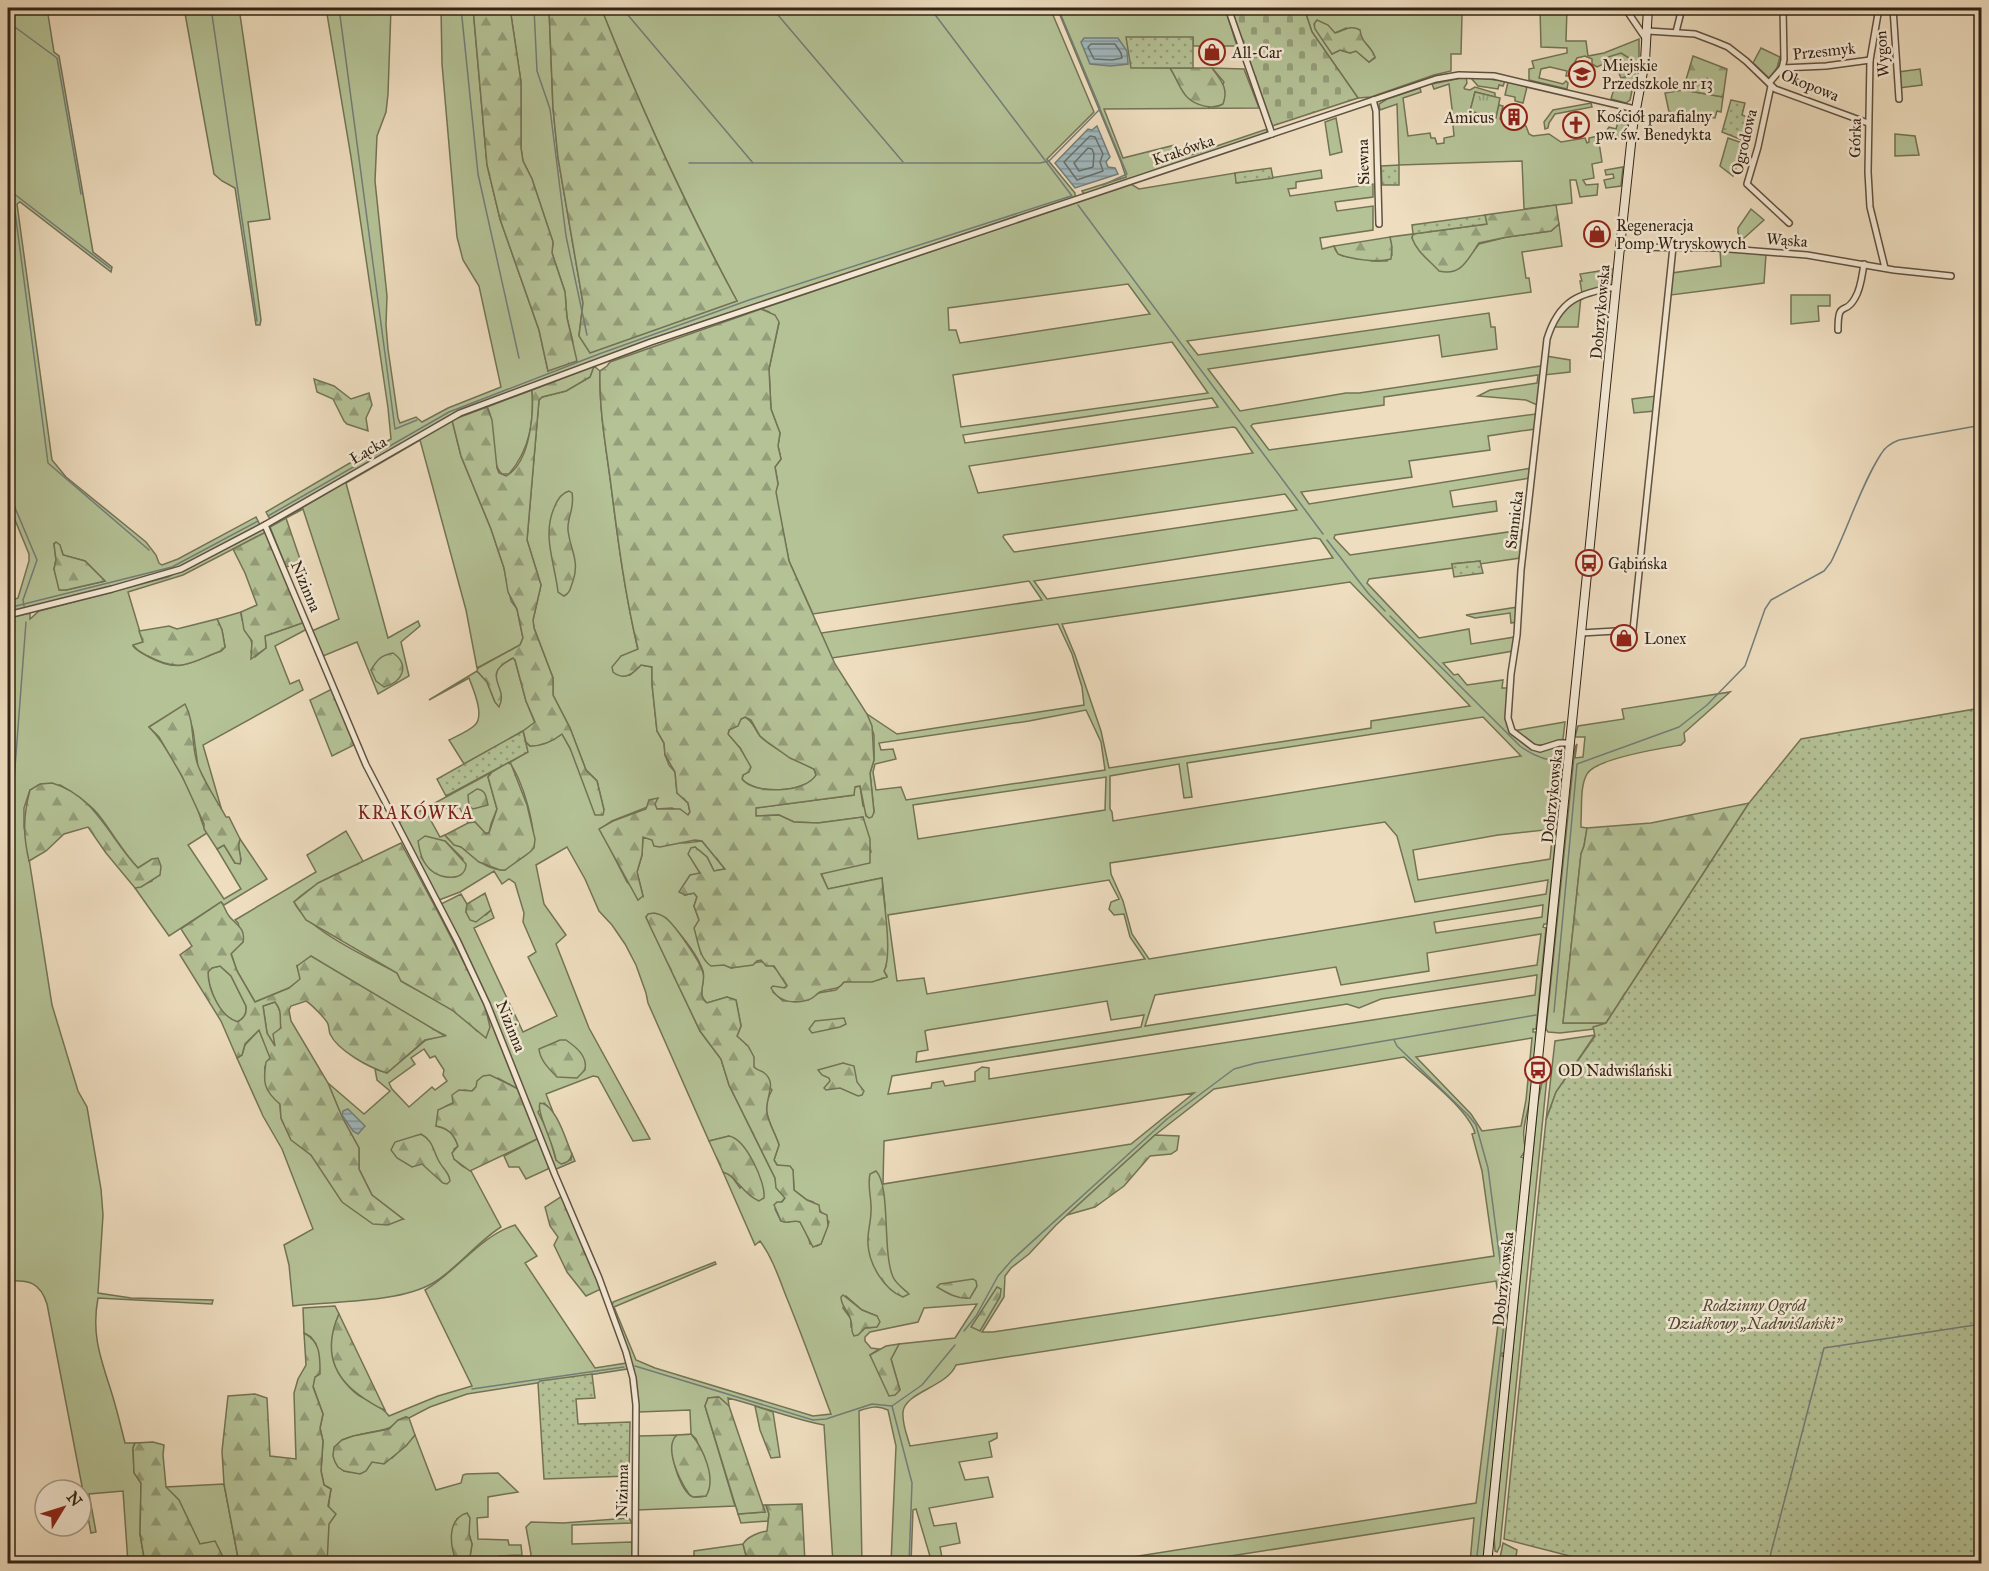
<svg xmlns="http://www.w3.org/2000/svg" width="1989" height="1571" font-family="'IM FELL Great Primer',serif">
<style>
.grass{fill:#b4c296;stroke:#737356;stroke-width:1.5;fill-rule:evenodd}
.forest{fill:url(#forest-firs);stroke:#737356;stroke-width:1.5;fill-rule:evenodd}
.cemetery{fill:url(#cemetery-stones);stroke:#737356;stroke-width:1.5}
.park{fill:url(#park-tufts);stroke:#737356;stroke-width:1.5}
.garden{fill:url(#garden-dots);stroke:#737356;stroke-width:1.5}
.water{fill:url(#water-rules);stroke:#737d7a;stroke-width:1.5}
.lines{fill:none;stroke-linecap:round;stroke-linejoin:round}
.shore{stroke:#686e6a;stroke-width:1.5}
.stream{stroke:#737d7a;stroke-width:1.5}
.minor-casing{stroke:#615240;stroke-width:8}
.secondary-casing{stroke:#322416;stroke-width:10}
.minor{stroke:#f4e9d5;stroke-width:5}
.secondary{stroke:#f4e9d5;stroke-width:8}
.labels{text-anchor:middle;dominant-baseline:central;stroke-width:5;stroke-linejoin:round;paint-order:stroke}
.street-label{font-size:16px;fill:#322416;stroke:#f4e9d5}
.poi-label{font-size:16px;fill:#322416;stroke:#f4e9d5;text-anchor:start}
.park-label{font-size:16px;font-style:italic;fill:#524c36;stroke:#f4e9d5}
.neighbourhood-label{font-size:18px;letter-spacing:1.5px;fill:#7a1f14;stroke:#f4e9d5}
</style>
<defs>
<pattern id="forest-firs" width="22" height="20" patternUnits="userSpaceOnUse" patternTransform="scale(1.5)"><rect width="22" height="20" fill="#b4c296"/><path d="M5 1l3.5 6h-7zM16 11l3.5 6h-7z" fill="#939d79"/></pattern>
<pattern id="cemetery-stones" width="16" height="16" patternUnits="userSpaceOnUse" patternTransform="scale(1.5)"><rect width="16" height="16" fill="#b4c296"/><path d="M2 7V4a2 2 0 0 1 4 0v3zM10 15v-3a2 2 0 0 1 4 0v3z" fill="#939d79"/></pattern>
<pattern id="park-tufts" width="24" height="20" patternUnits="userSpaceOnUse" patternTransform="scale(1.5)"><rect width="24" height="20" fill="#b4c296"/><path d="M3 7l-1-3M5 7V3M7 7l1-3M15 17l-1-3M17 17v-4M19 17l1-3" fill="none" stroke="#939d79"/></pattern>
<pattern id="garden-dots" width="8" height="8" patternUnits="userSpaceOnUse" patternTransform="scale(1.5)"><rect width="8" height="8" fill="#b4c296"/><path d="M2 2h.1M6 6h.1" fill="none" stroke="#939d79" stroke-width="1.8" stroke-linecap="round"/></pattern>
<pattern id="water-rules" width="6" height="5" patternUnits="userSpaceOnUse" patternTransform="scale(1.5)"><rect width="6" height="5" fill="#9fb8bd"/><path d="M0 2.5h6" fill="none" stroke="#829599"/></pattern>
</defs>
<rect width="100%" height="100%" fill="#eeddbf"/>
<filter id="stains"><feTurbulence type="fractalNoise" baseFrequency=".00333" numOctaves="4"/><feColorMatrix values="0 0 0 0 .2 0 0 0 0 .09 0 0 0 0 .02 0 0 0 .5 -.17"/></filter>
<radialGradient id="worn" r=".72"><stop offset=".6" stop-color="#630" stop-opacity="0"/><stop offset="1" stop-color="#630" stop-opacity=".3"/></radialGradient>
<g class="grass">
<path d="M8 8H47L54 52 59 56 93 252 112 267 111 272 20 202 17 204 52 460 66 477 146 542 156 555 159 563 162 565 178 559 256 517 260 525 181 566 143 579 8 613V602L18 598 29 561V554L8 503ZM54 544 62 551 63 555 85 561 105 581 66 590H60L54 569 56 560Z"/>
<path d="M184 8H239L270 219 248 222 261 320 260 325H256L235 188 222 181 214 174Z"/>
<path d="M326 8H391L388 94 386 112 377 136 375 181 387 296 386 325 388 349 398 418 400 423 416 417 422 422 448 408 501 387 479 286 463 260 457 237 442 64 441 8H473L487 165 500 219 539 330 548 371 573 342 567 318 565 292 552 253 553 242 532 179 523 161 521 148V82L510 8H549L553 108 558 158 583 303 579 335 737 301C686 206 641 108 601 8H1050L1094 112 1047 159 1075 193V198L692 325 459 411 270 519 266 512 391 439 388 408 351 157Z"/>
<path d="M1057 8H1061L1062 10 1179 11V8H1225L1237 46H1193V38L1131 67 1170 68 1188 97 1209 107 1224 82 1212 68 1244 69 1259 108 1104 109 1123 158 1175 145 1181 158 1267 129V132L1261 135 1084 194 1082 191 1126 177 1121 162Z"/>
<path d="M1304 8H1418L1419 13 1462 14 1461 54H1451V71L1434 75 1371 97 1358 98 1312 32ZM1324 24 1335 33 1346 28C1357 35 1371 45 1375 58L1369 62 1356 51 1350 53 1340 50 1332 54Z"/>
<path d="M1540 8H1567L1566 41H1586L1588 56 1604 53 1639 39V58L1630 100 1626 103 1611 99C1616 78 1624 83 1631 69L1606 60V63L1597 67 1592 64V59L1585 56 1577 58 1568 76H1566L1567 71 1550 67 1541 69 1539 78 1563 84 1566 81 1568 83 1567 89 1529 80V69L1534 68 1532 61 1567 53V48L1541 47Z"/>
<path d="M1761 48 1780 57 1777 68 1769 78 1753 63Z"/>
<path d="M1920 69 1922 85 1899 88 1898 72Z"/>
<path d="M1466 77 1467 83 1464 88 1465 89 1470 90 1475 87 1495 93V97L1475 92 1470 112 1495 118 1499 105 1503 106 1500 119 1526 126 1529 134 1533 136 1549 134 1561 142 1585 138 1587 143 1589 142V138L1598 136 1602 162 1592 164 1594 178 1583 180 1586 185 1598 184 1597 195 1580 197 1576 180H1570L1572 203 1524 209 1522 161 1399 165 1397 104 1380 110 1379 104 1387 99 1420 88 1421 92 1403 98 1408 136 1430 133 1431 138H1435L1437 144 1444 143V138L1454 136 1453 125H1454L1449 84 1434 89 1432 84Z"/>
<path d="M1470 77 1505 81 1503 86 1499 85 1498 89 1478 86Z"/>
<path d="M1508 82 1527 87 1523 103 1515 101V97L1505 95Z"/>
<path d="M1683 90 1723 97 1721 112 1717 111 1715 118 1669 112 1665 93Z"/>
<path d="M1591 103 1592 107 1555 114 1549 123 1548 128 1545 129 1544 122 1553 110Z"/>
<path d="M1336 118 1342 152 1330 155 1325 122Z"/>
<path d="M1623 121 1628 122 1626 137 1600 140 1599 136 1605 133 1609 127 1616 129 1618 122Z"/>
<path d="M1895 134 1915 136 1919 155 1895 156Z"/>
<path d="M1728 138 1745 144 1733 176 1720 166Z"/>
<path d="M1623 167 1621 186 1606 188 1604 180 1614 178 1613 174 1606 175 1605 170Z"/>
<path d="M1321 170 1322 178 1296 182V188L1288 189 1290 196 1373 184V197L1335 202 1337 211 1373 206V230L1320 238 1322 249 1334 246C1337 258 1348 257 1358 257 1359 257 1366 260 1367 260 1374 262 1381 261 1387 261L1392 255 1390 237 1413 234 1412 238C1420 254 1427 258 1439 270L1473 252 1479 244 1507 237 1551 231 1559 224 1562 246 1522 252 1526 278H1529L1531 292 1187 341 1198 355 1489 313 1491 327H1495L1497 349 1442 357 1439 335 1208 369 1240 411 1346 393H1359L1541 366 1537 405 1526 400 1478 396 1490 390 1537 383 1538 375 1384 397V405L1253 424 1251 426 1269 450 1536 414 1535 429 1488 436 1490 450 1409 461 1412 477 1301 492 1309 504 1532 468 1530 478 1450 491 1453 507 1496 501 1497 511 1335 535 1334 538 1350 555 1522 530 1520 558 1480 564V561L1452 564 1453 568 1369 579 1367 583 1419 638 1469 629 1471 644 1515 637 1513 651 1443 663 1454 675 1458 674 1467 685 1503 680 1502 688H1508L1506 709 1509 731C1533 752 1532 754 1562 745L1565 747 1561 790H1557V793L1560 794 1547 924H1544L1543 927 1546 928 1536 1029H1533V1032H1536V1041C1534 1060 1533 1079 1530 1099 1527 1117 1520 1131 1526 1150L1521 1157 1525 1158 1505 1353H1502V1356L1504 1357 1483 1561H1481L1480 1563H1470L1474 1518 1186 1563H1094L1476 1503 1500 1308 1496 1281 956 1365C947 1387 905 1392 903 1412 902 1424 907 1435 910 1446L997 1433V1438L989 1442 992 1457 959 1462 965 1480 988 1477 993 1497 929 1508 934 1526 956 1523 960 1543 940 1547 943 1563H932L916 1509 913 1510 911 1563H891L896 1446 888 1410C877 1405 870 1407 859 1411L862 1563H833L824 1425C791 1419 761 1406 728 1398L729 1406 718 1397 708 1398 705 1406 735 1506 637 1510 639 1436 677 1435C665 1445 679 1489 691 1496 696 1498 701 1497 706 1496L704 1459 696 1439 691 1434 690 1410 639 1412 634 1370 612 1308 613 1302 715 1262 716 1264 614 1307 636 1360 655 1368 813 1416 831 1414C816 1374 802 1335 786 1296 779 1278 772 1257 760 1241L755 1245 723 1172 730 1174 740 1188 755 1169 752 1162 729 1136 709 1141 648 1003 646 993 636 965 625 944 612 925 599 911 585 879 567 847 536 865 544 904 566 935 556 944 589 1028 650 1139 633 1141 598 1077 593 1076 546 1094 553 1112 544 1103 538 1112 548 1132 556 1160H571L572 1154 575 1161 554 1170 489 1002 441 904 461 894 467 904 466 912 486 915 491 910 494 918 474 928 523 1032 557 1016 528 957 536 952 523 922 524 913 515 883 509 879 502 884 494 871 460 892 439 900 397 821 398 819 400 822 492 772 488 777 497 809 491 824 489 833H485L475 822 468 823 459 807 453 810 450 806 429 817 440 837 445 835C450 843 457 844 464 849 477 859 486 870 505 870 512 862 527 858 531 849 539 834 521 774 509 763L527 752 526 742 530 746C541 746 553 741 562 734L604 810 597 781 586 770 570 728 553 695V678L534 628 533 620 541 585 527 540 539 400 542 397 566 391 590 377 594 366 600 371C599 410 606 447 611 486 618 541 625 595 638 650L621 656 622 676 630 675 641 665 652 667V684L657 731 664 743 665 755 669 765 675 772 677 793 688 803 690 812 688 815 672 808 656 809 655 804 612 821 600 829 627 882 643 896 637 872 642 855 643 836 652 840 685 843 702 841 725 869 714 871 707 857 695 847 689 854 700 873 685 895 694 893 697 897 694 906 699 920V942L701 954 731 968C764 962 768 952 788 986L773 992 783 1001 808 1000 818 993 836 990 844 982C859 979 873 984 887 976L884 971 886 966 885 905 882 878 828 889 821 873 871 852 863 817 818 823 794 822 779 815 756 816 755 808 854 795V787L860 786 863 806 874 812 870 773 874 760V735L867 714 897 734 1084 705 1082 687 1072 654 1058 624 832 658 821 633 1042 600 1029 581 813 614 789 561 775 492 778 484 775 467 781 459 778 446 780 433 771 409 769 369 779 323 769 312 761 309 1131 184 1139 189 1235 173 1237 183ZM1128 284 1150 314 960 343 956 330H949L948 308ZM1172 342 1208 393 961 427 953 375ZM1212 398 1218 407 965 443 963 435ZM1233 427 1236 428 1253 453 978 493 969 466ZM1285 494 1297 510 1014 552 1003 537 1004 535ZM1315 538 1320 539 1333 558 1047 599 1034 581ZM1350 582 1470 706 1371 721V728L1109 768 1101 731 1075 655 1062 624ZM1086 710 1101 742 1105 770 906 800 901 787 876 790 873 772 875 764 896 759 893 749 881 750 879 743 1029 721ZM1483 717 1521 756 1113 821 1112 812 1110 809V776L1179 764 1184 798 1192 797 1187 763ZM1106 777 1105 810 918 839 913 805ZM1385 822 1397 836 1415 902 1548 880 1546 894 1149 959 1132 934 1123 901 1111 874 1110 863ZM1553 829 1550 859 1418 880 1413 850 1498 835ZM445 841 463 859 454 877 431 870 421 857ZM1109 880 1119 899 1111 902 1109 909 1114 915 1124 914 1130 937 1145 959 927 994 924 978 897 981 888 915ZM1543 905 1542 917 1436 933 1434 922ZM646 917 666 918C678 931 698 955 703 971 706 982 696 994 707 1003L727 997 736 1000 741 1026 737 1036 754 1067 772 1090C759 1113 772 1123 779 1145L774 1160 777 1165 793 1170 794 1190 807 1200 813 1202 829 1222 821 1244 817 1246 810 1244C809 1236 804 1229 800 1222L796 1220 787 1222 781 1221 775 1209 785 1198C780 1188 777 1191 775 1178L729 1085 721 1059 700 1031ZM1541 934 1537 965 1145 1026 1155 995 1336 967 1341 985 1429 971 1427 953ZM1537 975 1535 995 989 1079V1068L982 1067 975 1072V1081L945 1086 943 1081 932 1083 931 1088 888 1094 892 1076 1347 1004 1359 1008 1381 999ZM1107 1001 1111 1020 1144 1015 1141 1027 916 1062 917 1052 928 1050 925 1031 928 1030ZM1532 1038 1526 1100 1521 1126 1482 1131 1471 1114 1416 1057ZM1404 1057C1423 1075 1468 1109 1475 1133L1472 1134 1482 1171 1494 1256 993 1332H982L1004 1297 1005 1276 1011 1268 1029 1254 1056 1225 1155 1135 1214 1089ZM1194 1093 1131 1144 883 1184 884 1141ZM846 1296 862 1310 877 1316 876 1327 865 1328 862 1331 851 1327V1319L843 1308ZM977 1304 955 1338 899 1344 891 1359 900 1390 870 1355 879 1349 871 1348 865 1341V1337L870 1332 918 1322 924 1308Z"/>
<path d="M1751 209 1764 220 1743 239 1738 233V228Z"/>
<path d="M1720 250 1766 254 1764 283 1671 295 1672 273 1721 266Z"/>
<path d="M1612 269 1610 286 1582 293 1580 281H1582L1580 274Z"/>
<path d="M1791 295H1830V306H1818L1819 321 1791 324Z"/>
<path d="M1581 296 1578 327H1553L1565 308Z"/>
<path d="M1546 356 1570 360V372L1544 375Z"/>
<path d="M532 390C534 422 530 449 509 474H502C488 462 497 424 487 407Z"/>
<path d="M1656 396 1655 411 1634 413 1632 399Z"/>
<path d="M452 420 461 456 491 529 504 568 511 601 517 609 523 638 520 645 477 668 466 610 420 440 346 483 388 638 418 621 420 626 401 642 409 676 378 694 357 642 323 656 312 631 339 619 303 509 271 526Z"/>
<path d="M263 528 266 532 183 575 128 592 143 642 133 646C137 651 142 653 149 657 181 674 190 662 221 651L225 647 222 630 217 619 241 612C240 626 256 637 251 652L255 657 266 648 265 636 305 622 307 629 275 646 290 684 299 680 303 690 203 745 222 811 218 806 198 767 193 730 185 705 149 727C168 746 186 783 197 807 200 815 202 826 207 833L188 845 224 899 241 889 217 849 224 845 235 863 241 860 238 845 240 839 267 879 224 905 221 902 169 936 135 888 152 881V859L138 868C123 852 114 835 101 818 91 804 74 794 60 785L30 790 24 808V827L52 1005 78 1091 87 1107 101 1189 103 1215 98 1293 131 1298 213 1300 212 1304 98 1298C91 1335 101 1359 112 1394 117 1410 121 1427 125 1443H135L133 1448 134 1472 141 1483 140 1534 145 1563H128L123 1491 89 1494 96 1532 91 1533 47 1304C40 1282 29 1280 8 1281V1211L14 1188 8 1177V618L30 613V619L39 611 168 577Z"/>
<path d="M1518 607 1516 622 1511 623 1510 613 1475 618 1466 615Z"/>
<path d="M513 658 515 660 526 701 535 723 523 731 464 764 449 740C457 736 469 731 475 725 485 715 473 689 469 678L429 700 477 671 487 682 495 702C496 692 495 675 498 667Z"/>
<path d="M1730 692 1684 733 1685 741 1681 745C1663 748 1596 758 1587 774 1580 786 1582 806 1581 821V827L1587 828 1584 846 1581 854 1563 1023H1606L1603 1028 1560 1033 1548 1032 1546 1029 1575 747 1577 744 1575 758 1583 757 1585 737H1575L1578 726 1624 719 1622 709Z"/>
<path d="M745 717C754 722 754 729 760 736 770 747 800 762 814 769L816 775C806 793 754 795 742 779L747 761 740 748 728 735 729 730 741 719Z"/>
<path d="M1565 722 1563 739C1535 749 1537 747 1513 731Z"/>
<path d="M346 831 364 863C338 872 314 883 294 902 307 930 369 958 397 973L401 981C427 996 457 1008 477 1031L484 1002 520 1090 498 1078 476 1087 472 1091 464 1090 453 1103 446 1106 436 1126C448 1128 454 1134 458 1146L454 1149V1159L462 1166 471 1171 501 1227C477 1242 457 1269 433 1283 399 1303 333 1301 293 1306L289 1265 284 1245 313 1229 282 1149 263 1116 237 1058 242 1055 245 1045 259 1030 271 1058C269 1060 265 1065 265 1067 263 1074 274 1099 280 1104L281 1118 291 1139 311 1155 352 1208 358 1213 403 1219 372 1195 359 1169V1148L342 1117 328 1083 364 1114 390 1091 377 1080 375 1069 387 1073 426 1040 445 1035 297 966 301 979 289 988 255 1002 237 971 231 953 243 942 238 923 235 920 316 872 307 855ZM424 1049 430 1058 435 1056 444 1070 443 1075 447 1081 435 1090 432 1087 409 1107 392 1089 389 1083 415 1064 411 1058Z"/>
<path d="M220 966 231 976 246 1006C247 1014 244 1018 237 1022 220 1017 208 989 208 972L211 968Z"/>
<path d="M275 1002C286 1016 280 1032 275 1048L267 1033 263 1006Z"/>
<path d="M1595 1035 1556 1092 1546 1120 1555 1041Z"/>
<path d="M1543 1077H1547L1500 1546 1497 1552 1495 1551 1494 1536 1538 1102Z"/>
<path d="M539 1138 549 1165 548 1169 526 1179 519 1167H509L504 1156Z"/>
<path d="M515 1225 537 1256 525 1263 595 1368 627 1363V1369L467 1394 430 1407 409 1418 406 1417C398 1419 394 1427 386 1429 371 1433 357 1434 342 1440L344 1471C360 1473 362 1477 372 1461L392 1458 415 1435 436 1490 461 1483 463 1475 466 1474 498 1473 518 1492 488 1497V1517L477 1518 478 1539 508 1540 509 1545H521L522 1555 499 1556V1563H469L472 1544 469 1534V1526L457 1519C453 1532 452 1551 457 1563H327C328 1539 326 1512 331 1489L324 1485 321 1471 323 1441 320 1428 323 1414 313 1386 316 1344 311 1337 304 1333 303 1308 335 1306 339 1314C326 1343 332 1375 358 1395 368 1402 383 1406 389 1416L438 1396 472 1386 425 1290C456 1272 480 1236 515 1225Z"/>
<path d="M224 1484 239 1563H226L215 1542 200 1544 166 1487Z"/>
<path d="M763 1505H766L769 1514 768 1521 741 1523 738 1514 765 1512Z"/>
<path d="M629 1518 632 1523 572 1525V1544L632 1542V1563H530L531 1554 526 1527 531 1522 563 1523Z"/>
<path d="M1503 1543 1517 1550 1515 1563H1499Z"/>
<path d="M743 1544 748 1563 694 1564V1551Z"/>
</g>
<g class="forest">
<path d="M473 8H510L521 82V148L523 161 532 179 553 242 552 253 565 292 567 318 577 361 548 371 539 330 500 219 487 165Z"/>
<path d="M549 8H601C641 108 686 207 737 301L590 353 579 336 583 303 558 158 553 108Z"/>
<path d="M1317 20 1328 25 1335 33C1344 31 1350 24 1360 30 1362 45 1371 45 1375 57L1369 62 1356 51 1350 53 1340 50 1332 54 1315 29 1314 24Z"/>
<path d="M1693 56 1727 69 1723 97 1683 90Z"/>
<path d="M1170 68H1212C1221 81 1229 88 1223 104 1213 110 1196 106 1187 97 1180 90 1176 77 1170 68Z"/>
<path d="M1556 205 1559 224 1551 231 1507 237 1479 243C1467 260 1462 276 1439 271 1428 259 1417 252 1412 238L1413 234 1486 224 1485 215Z"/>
<path d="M1390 237 1392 247 1391 259C1376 263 1351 259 1338 254L1334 246Z"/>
<path d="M761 309 775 315 779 322 769 369 771 409 780 433 778 446 781 459 775 467 778 484 776 492 789 561 835 664 867 714 872 726 874 760 870 773 874 812 872 817 869 818 866 816 860 786 855 787 854 795 756 808V816L779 815 794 822 818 823 863 817 870 839V863L821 874 828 889 882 878C883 899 893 954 884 971L887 977 872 982H844C837 992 830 987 820 992 815 995 813 999 808 1000 793 1004 779 1002 771 988L773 986 785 988 787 986 774 966H766L761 960 757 961 753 965 731 968 724 965 711 966C699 958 698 941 694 928L699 920 694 906 697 897 694 893 685 895 679 892 690 875 700 873 688 854 691 848 695 847 707 857 714 871 725 869 702 841 695 840 660 847 654 846 652 840 643 837 642 855 637 872 643 896 638 900 599 829 613 821 646 809 649 800 658 798 655 804 657 809H680L688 815 690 812 688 803 677 793 675 772 665 755 664 743 657 731 652 684V667L641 665C633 674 624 681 613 672L612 667 621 656 638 649C625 595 618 541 611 485 606 447 599 410 600 371L607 366 610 362ZM745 717 751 720 760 736 766 741 790 758 814 769 816 775C806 793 754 795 742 779L743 775 749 772 751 767 740 748 728 734 729 730 738 726 741 719Z"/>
<path d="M594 366 590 377 566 391 542 397 539 400 527 540 541 585 533 620 534 628 553 678V695L570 728 586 770 597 781 604 810 603 815H595L570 748 562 734C553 741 541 746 530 746L526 742 523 731 535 722 526 701 515 660 513 658C478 676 510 686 499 707L495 702 487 682 477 671 478 668 520 645 523 638 517 609 508 592 504 568 491 529 461 456 452 420 487 407 492 420 497 468 499 473 506 476C530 463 534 414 532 390Z"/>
<path d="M314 379 334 386 351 399 369 393 372 405 366 418 368 431 347 424 344 421 333 399 317 392Z"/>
<path d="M569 491 572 493C575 509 567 517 568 530 570 550 580 560 573 581 570 588 571 592 564 596L558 592C555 564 542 536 554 508 557 500 561 493 569 491Z"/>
<path d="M286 518 301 562 286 567 270 527Z"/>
<path d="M266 532 305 622 265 636 266 648 251 659 252 641 244 630 241 612 257 605 245 573 233 549Z"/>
<path d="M56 542 60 545 63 555 85 561 105 581 66 590H59L54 569 56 560 54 544Z"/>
<path d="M217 619 222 630 225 647 221 651C190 662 181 674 148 656 142 653 137 651 133 645L143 642 139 631 169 626 177 629Z"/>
<path d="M393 653C410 665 403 682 384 687L376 681 371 670C377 660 381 655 393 653Z"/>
<path d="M332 689 354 745 332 756 310 700Z"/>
<path d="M185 704C196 724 190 748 199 768 206 785 217 801 226 817H229L240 839C236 849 243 856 240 864L235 863 224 845 217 849 204 829V824L182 776 159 737 149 727Z"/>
<path d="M507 763 511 764 527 805 535 839 534 848 530 852 505 870H500L479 862 461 847 454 845 445 835 468 823 475 822 486 834 489 833 497 809 488 777 492 772Z"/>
<path d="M52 783C95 795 110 839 138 868L152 859 158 858 161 866 160 875 141 887 135 888 106 853 88 827 64 834 46 851 29 861C23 835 23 816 30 790L40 784Z"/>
<path d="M477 789C486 790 486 797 488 805L473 809 469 806 468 795Z"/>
<path d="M1749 803 1606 1023H1563L1581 854 1584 846 1587 828 1651 823Z"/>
<path d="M425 836 445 841 466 864C466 882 440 879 432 871 422 863 420 853 418 841Z"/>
<path d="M401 843 441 918 484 1002 490 1027 486 1038 452 1010 401 981 397 973 306 920 294 902 318 883Z"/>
<path d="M485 893 491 910 476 922 470 920 466 912 467 904Z"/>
<path d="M221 902C225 906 225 911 229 916 236 925 246 928 243 942L231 954 237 971 255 1002 289 988 300 979 297 966 311 956 445 1036 425 1040 387 1073C370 1068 338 1051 330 1034 329 1031 329 1027 328 1024 326 1019 311 1004 306 1001L291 1006 289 1010 291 1021 328 1083 342 1117 359 1148V1169L372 1195 403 1219 388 1225 373 1224 342 1202 311 1155 291 1140 281 1118 280 1104C263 1090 263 1081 266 1062L270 1058 259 1030 245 1044 242 1055 237 1058 221 1021 180 955 192 946 181 929ZM220 966 231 976 246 1006C247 1014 244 1018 238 1022 220 1017 208 989 208 972L212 968ZM275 1002C283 1012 279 1017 281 1028L273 1034 275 1046 267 1033 263 1006Z"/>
<path d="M654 913C659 914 663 915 667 919 675 926 701 962 703 973 706 983 696 995 707 1003L727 997 736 1000 741 1026 737 1036 748 1046 754 1057V1067C757 1070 760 1071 763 1072 779 1083 764 1098 767 1113 769 1124 775 1133 779 1145L774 1160 777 1165 790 1166 793 1170 794 1190 807 1200 819 1205 820 1212 827 1215 828 1226 821 1244 813 1247 800 1222C793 1219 787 1225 781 1221L774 1205 777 1202H782L785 1198 776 1188 775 1178 729 1085 721 1059 700 1031 650 926 646 917 648 914Z"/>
<path d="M844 1018 846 1024 840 1027 812 1033 809 1029 815 1021Z"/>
<path d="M560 1040H566C576 1047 588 1056 585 1070L577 1078 557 1077C549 1069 540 1060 539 1049Z"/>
<path d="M843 1063 854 1066 857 1082 864 1091 862 1095 858 1096 840 1088 826 1090 824 1088 830 1081 829 1078 822 1075 818 1070Z"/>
<path d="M490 1075 520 1090 539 1138 470 1171 454 1159 452 1153 458 1146C454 1134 448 1128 436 1126L438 1110 453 1103 452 1095 459 1090 472 1091 476 1087 477 1081 483 1076Z"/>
<path d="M540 1103C556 1104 566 1141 572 1154 570 1161 568 1162 561 1164L556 1160C554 1144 536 1112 540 1103Z"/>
<path d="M421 1134C434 1141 433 1152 440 1163 444 1170 449 1172 450 1181L447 1184 443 1183 422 1164 412 1167 397 1158 391 1150 395 1142Z"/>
<path d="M1155 1135 1179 1136 1177 1150 1171 1154 1150 1156 1124 1186 1095 1207 1067 1215Z"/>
<path d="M729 1136C746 1139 766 1183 764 1198L759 1201C741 1193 738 1177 723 1172L709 1141Z"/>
<path d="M876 1171C891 1186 882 1252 893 1277 896 1284 904 1289 909 1294L903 1297C884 1290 869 1264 868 1244 867 1233 871 1223 871 1211 872 1198 867 1187 870 1174Z"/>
<path d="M562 1196 601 1289 586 1296 567 1272 554 1245 558 1237 550 1226 545 1207Z"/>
<path d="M973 1279 976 1281 977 1286 970 1298C959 1300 947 1293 937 1287L940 1284Z"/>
<path d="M997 1287 1001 1289 1000 1297 980 1331 971 1327Z"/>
<path d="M843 1295 862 1310 877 1316 880 1322 877 1327 865 1328 858 1335 854 1336C850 1330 853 1327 851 1321 849 1311 841 1307 841 1297Z"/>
<path d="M339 1314 385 1410C378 1408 371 1403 365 1399 332 1378 323 1350 339 1314Z"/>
<path d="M304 1333C321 1342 320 1357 320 1374L315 1377 313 1387 323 1414 320 1428 323 1441 321 1471 324 1485 331 1489 328 1506 336 1514 329 1524 327 1563H239L224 1484 222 1451 228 1396 255 1394 267 1398 270 1456 296 1459 294 1393 298 1379 306 1365Z"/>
<path d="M899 1344 891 1359 900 1390 895 1395 889 1396 870 1355 886 1346Z"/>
<path d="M719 1397 729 1406 765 1512 738 1514 705 1406 708 1398Z"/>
<path d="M755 1406 773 1412 780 1457 771 1458 760 1430Z"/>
<path d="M406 1417 409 1418 415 1435 406 1446 384 1464 372 1462 366 1471 360 1474 344 1471 338 1467 335 1462 333 1456 334 1447 342 1440 353 1436 389 1429 398 1420Z"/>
<path d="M691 1434C703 1448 717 1479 706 1496L693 1497 689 1494C680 1481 663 1447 677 1435Z"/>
<path d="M153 1442 164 1445 163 1455 166 1487 179 1500 200 1544 215 1541 226 1563H145L140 1534 141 1483 134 1473 133 1448 135 1443Z"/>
<path d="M802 1504 805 1563H748L743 1544C747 1537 759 1532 767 1531L769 1514 766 1505Z"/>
<path d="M467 1513 470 1518 469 1534 472 1544 469 1563H457C450 1547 446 1519 467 1513Z"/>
</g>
<path class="cemetery" d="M1231 8H1304L1312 32 1358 98 1272 126Z"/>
<g class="park">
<path d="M1621 53 1629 58 1631 69 1625 77 1621 78 1617 68 1606 63 1608 57Z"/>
<path d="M1475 92 1500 98 1496 118 1470 111Z"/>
</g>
<g class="garden">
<path d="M1126 37H1193V68H1131Z"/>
<path d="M1731 100 1745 103 1742 115 1748 117 1742 140 1722 132Z"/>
<path d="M1399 165V185H1382L1381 166Z"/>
<path d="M1271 168 1273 178 1236 183 1235 173Z"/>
<path d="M1485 215 1487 224 1413 234 1412 225Z"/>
<path d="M1480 561 1483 573 1454 577 1452 564Z"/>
<path d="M1981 708V1563H1597L1504 1539 1546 1120 1556 1092 1595 1036 1593 1027 1606 1023 1749 803 1801 739Z"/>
<path d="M523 731 528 752 446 796 437 779Z"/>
<path d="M592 1374 595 1398 576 1399 578 1424 630 1422 629 1476 544 1479 538 1383 540 1381Z"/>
</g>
<g class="water">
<path d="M1084 38H1118L1127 51 1128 64 1111 66 1090 64 1081 42Z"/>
<path d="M1097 126 1110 157 1106 162 1108 167 1115 168 1118 174 1075 188 1055 163 1088 129 1092 130Z"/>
<path d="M348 1109 365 1126 358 1134 353 1131 342 1115 343 1111Z"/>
</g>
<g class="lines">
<g class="shore">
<path d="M1091 44H1115L1121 53 1122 58 1112 60 1094 59 1088 47Z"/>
<path d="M1090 136 1095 137 1103 154 1100 162 1103 171 1077 180 1064 162Z"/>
<path d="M1088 148 1092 149 1094 154 1093 167 1079 171 1074 163Z"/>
</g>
<g class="stream">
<path d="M211 8 257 321"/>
<path d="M339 8 395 429 417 420"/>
<path d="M461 8 478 174 519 358"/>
<path d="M534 8 537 71 550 109 566 236 587 335"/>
<path d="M622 8 753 163"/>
<path d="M772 8 903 162"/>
<path d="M930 8 1072 196"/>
<path d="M1058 8 1100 108"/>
<path d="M8 22 57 58 81 194"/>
<path d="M8 158 48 463 149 550"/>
<path d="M689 163H1040L1049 161 1100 109 1127 174 1103 185"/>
<path d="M13 193 110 268"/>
<path d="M1078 205 1323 534"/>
<path d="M8 491 37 560 23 600 24 606"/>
<path d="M268 516 449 412 599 354 749 300 1071 196"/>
<path d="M1327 540 1368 593 1385 611"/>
<path d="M8 608 172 567 258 521"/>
<path d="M1390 616 1520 746C1533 756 1547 761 1563 762"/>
<path d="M8 860 26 622"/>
<path d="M1554 1012 1577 764 1679 727 1707 705 1745 666 1765 609 1771 600 1824 571 1831 562C1848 528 1861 485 1881 454 1885 447 1891 443 1899 440L1982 425"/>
<path d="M1394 1040 1397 1046 1468 1115 1476 1125 1488 1168 1506 1306 1476 1564"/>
<path d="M964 1331 976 1316 998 1276 1012 1260 1167 1119 1234 1069 1256 1063 1536 1015"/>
<path d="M635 1366 813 1420 826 1419 872 1404 892 1406"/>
<path d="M472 1389 624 1367"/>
<path d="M909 1564 912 1483 892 1406 922 1385 955 1345"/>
<path d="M1768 1564 1824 1348 1975 1325"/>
</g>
<defs>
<g id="minor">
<path d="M1228 8 1272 134"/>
<path d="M1625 8 1646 39"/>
<path d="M1879 8 1870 60 1868 172 1870 207 1885 268"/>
<path d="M1893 8 1899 99"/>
<path d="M1648 31 1695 34 1716 42 1728 47 1746 61 1775 89 1868 123"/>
<path d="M1676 32 1682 8"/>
<path d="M1782 68 1826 66 1870 60"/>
<path d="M1769 83 1782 68 1784 60 1783 8"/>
<path d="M1771 86 1758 147 1747 184 1789 223"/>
<path d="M1373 100 1376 111 1379 224"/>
<path d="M1620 247 1717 248 1807 255 1894 270 1951 276"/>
<path d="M1838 330C1838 298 1845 317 1855 298 1861 289 1862 275 1864 264"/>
<path d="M265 525 366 765 457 940 487 1004 555 1175 599 1278 626 1352 633 1378 636 1405 635 1564"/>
<path d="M8 615 112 589 181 569 265 525 460 413 651 342 1436 79 1459 75 1494 76 1635 109"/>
<path d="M1581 633 1633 630 1673 247"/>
<path d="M1571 743H1559L1540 749 1533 747 1512 731 1508 718 1511 674 1517 635 1521 570 1547 339C1559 300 1579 293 1616 287"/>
</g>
<path id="secondary" d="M1487 1564 1620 247 1633 125 1645 61 1648 8"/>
</defs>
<use href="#minor" class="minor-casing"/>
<use href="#secondary" class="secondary-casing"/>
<use href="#minor" class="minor"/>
<use href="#secondary" class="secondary"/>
</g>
<defs>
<symbol id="shop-ring" viewBox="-11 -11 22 22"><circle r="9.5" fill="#f4e9d5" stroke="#8f2418" stroke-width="1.5"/><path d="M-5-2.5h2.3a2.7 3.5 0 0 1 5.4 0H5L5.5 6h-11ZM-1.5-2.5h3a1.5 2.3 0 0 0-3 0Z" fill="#8f2418"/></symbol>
<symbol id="school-ring" viewBox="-11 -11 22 22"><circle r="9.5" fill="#f4e9d5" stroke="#8f2418" stroke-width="1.5"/><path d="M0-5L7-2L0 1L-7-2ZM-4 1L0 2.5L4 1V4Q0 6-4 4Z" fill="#8f2418"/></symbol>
<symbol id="building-ring" viewBox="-11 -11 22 22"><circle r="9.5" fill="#f4e9d5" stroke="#8f2418" stroke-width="1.5"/><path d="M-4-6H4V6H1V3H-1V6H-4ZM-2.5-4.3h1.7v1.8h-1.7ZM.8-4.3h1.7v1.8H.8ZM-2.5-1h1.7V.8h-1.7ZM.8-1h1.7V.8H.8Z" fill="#8f2418"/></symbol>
<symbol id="church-ring" viewBox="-11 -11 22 22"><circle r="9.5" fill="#f4e9d5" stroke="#8f2418" stroke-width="1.5"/><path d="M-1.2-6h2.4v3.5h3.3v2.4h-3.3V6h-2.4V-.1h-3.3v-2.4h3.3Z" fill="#8f2418"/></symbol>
<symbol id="bus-ring" viewBox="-11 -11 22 22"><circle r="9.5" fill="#f4e9d5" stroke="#8f2418" stroke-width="1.5"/><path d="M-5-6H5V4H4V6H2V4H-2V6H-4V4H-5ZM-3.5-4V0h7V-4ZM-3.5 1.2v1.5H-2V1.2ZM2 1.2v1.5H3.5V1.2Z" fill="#8f2418"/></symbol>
</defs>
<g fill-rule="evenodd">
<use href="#shop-ring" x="1197" y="37" width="30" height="30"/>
<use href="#school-ring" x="1567" y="59" width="30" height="30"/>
<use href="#building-ring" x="1499" y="102" width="30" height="30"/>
<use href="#church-ring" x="1561" y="110" width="30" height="30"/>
<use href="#shop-ring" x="1582" y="219" width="30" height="30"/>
<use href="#bus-ring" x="1574" y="548" width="30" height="30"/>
<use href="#shop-ring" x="1609" y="623" width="30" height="30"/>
<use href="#bus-ring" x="1523" y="1055" width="30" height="30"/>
</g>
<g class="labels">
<g class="street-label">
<text transform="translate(1824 51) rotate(-6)">Przesmyk</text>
<text transform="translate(1882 54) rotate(-94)">Wygon</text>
<text transform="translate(1810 85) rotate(22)">Okopowa</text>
<text transform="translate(1855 138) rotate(-89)">Górka</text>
<text transform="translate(1744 142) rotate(-77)">Ogrodowa</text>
<text transform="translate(1183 150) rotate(-19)">Krakówka</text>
<text transform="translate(1363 162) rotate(-92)">Siewna</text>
<text transform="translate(1787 240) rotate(4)">Wąska</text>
<text transform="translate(1600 312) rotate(-85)">Dobrzykowska</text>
<text transform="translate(368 450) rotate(-30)">Łącka</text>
<text transform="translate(1514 520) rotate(-83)">Sannicka</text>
<text transform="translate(306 586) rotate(67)">Nizinna</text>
<text transform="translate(1552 796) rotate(-84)">Dobrzykowska</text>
<text transform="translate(511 1026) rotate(68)">Nizinna</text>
<text transform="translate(1503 1279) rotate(-84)">Dobrzykowska</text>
<text transform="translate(622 1491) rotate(-89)">Nizinna</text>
</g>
<g class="poi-label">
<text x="1232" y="52">All-Car</text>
<text x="1602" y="65">Miejskie<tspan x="1602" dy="18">Przedszkole nr 13</tspan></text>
<text x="1596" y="116">Kościół parafialny<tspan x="1596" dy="18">pw. św. Benedykta</tspan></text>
<text x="1494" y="117" text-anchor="end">Amicus</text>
<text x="1616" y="225">Regeneracja<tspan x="1616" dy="18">Pomp Wtryskowych</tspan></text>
<text x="1608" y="563">Gąbińska</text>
<text x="1644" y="638">Lonex</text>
<text x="1558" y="1070">OD Nadwiślański</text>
</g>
<g class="park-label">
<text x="1754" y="1305">Rodzinny Ogród<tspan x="1754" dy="18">Działkowy „Nadwiślański”</tspan></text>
</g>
<g class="neighbourhood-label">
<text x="416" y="813">KRAKÓWKA</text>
</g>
</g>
<rect width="1989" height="1571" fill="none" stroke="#eeddbf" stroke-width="30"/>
<rect x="9" y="9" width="1971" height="1553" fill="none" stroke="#322416" stroke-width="3"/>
<rect x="15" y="15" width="1959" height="1541" fill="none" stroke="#322416" stroke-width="1.5"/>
<g transform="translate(63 1508) rotate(52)"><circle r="28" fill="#f4e9d5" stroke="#a69a89" stroke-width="1.5"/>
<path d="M0-4.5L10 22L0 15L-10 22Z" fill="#8f2418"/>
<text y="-9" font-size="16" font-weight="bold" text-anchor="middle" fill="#322416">N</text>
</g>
<rect width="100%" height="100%" filter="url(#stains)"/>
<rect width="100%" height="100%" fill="url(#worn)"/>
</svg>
